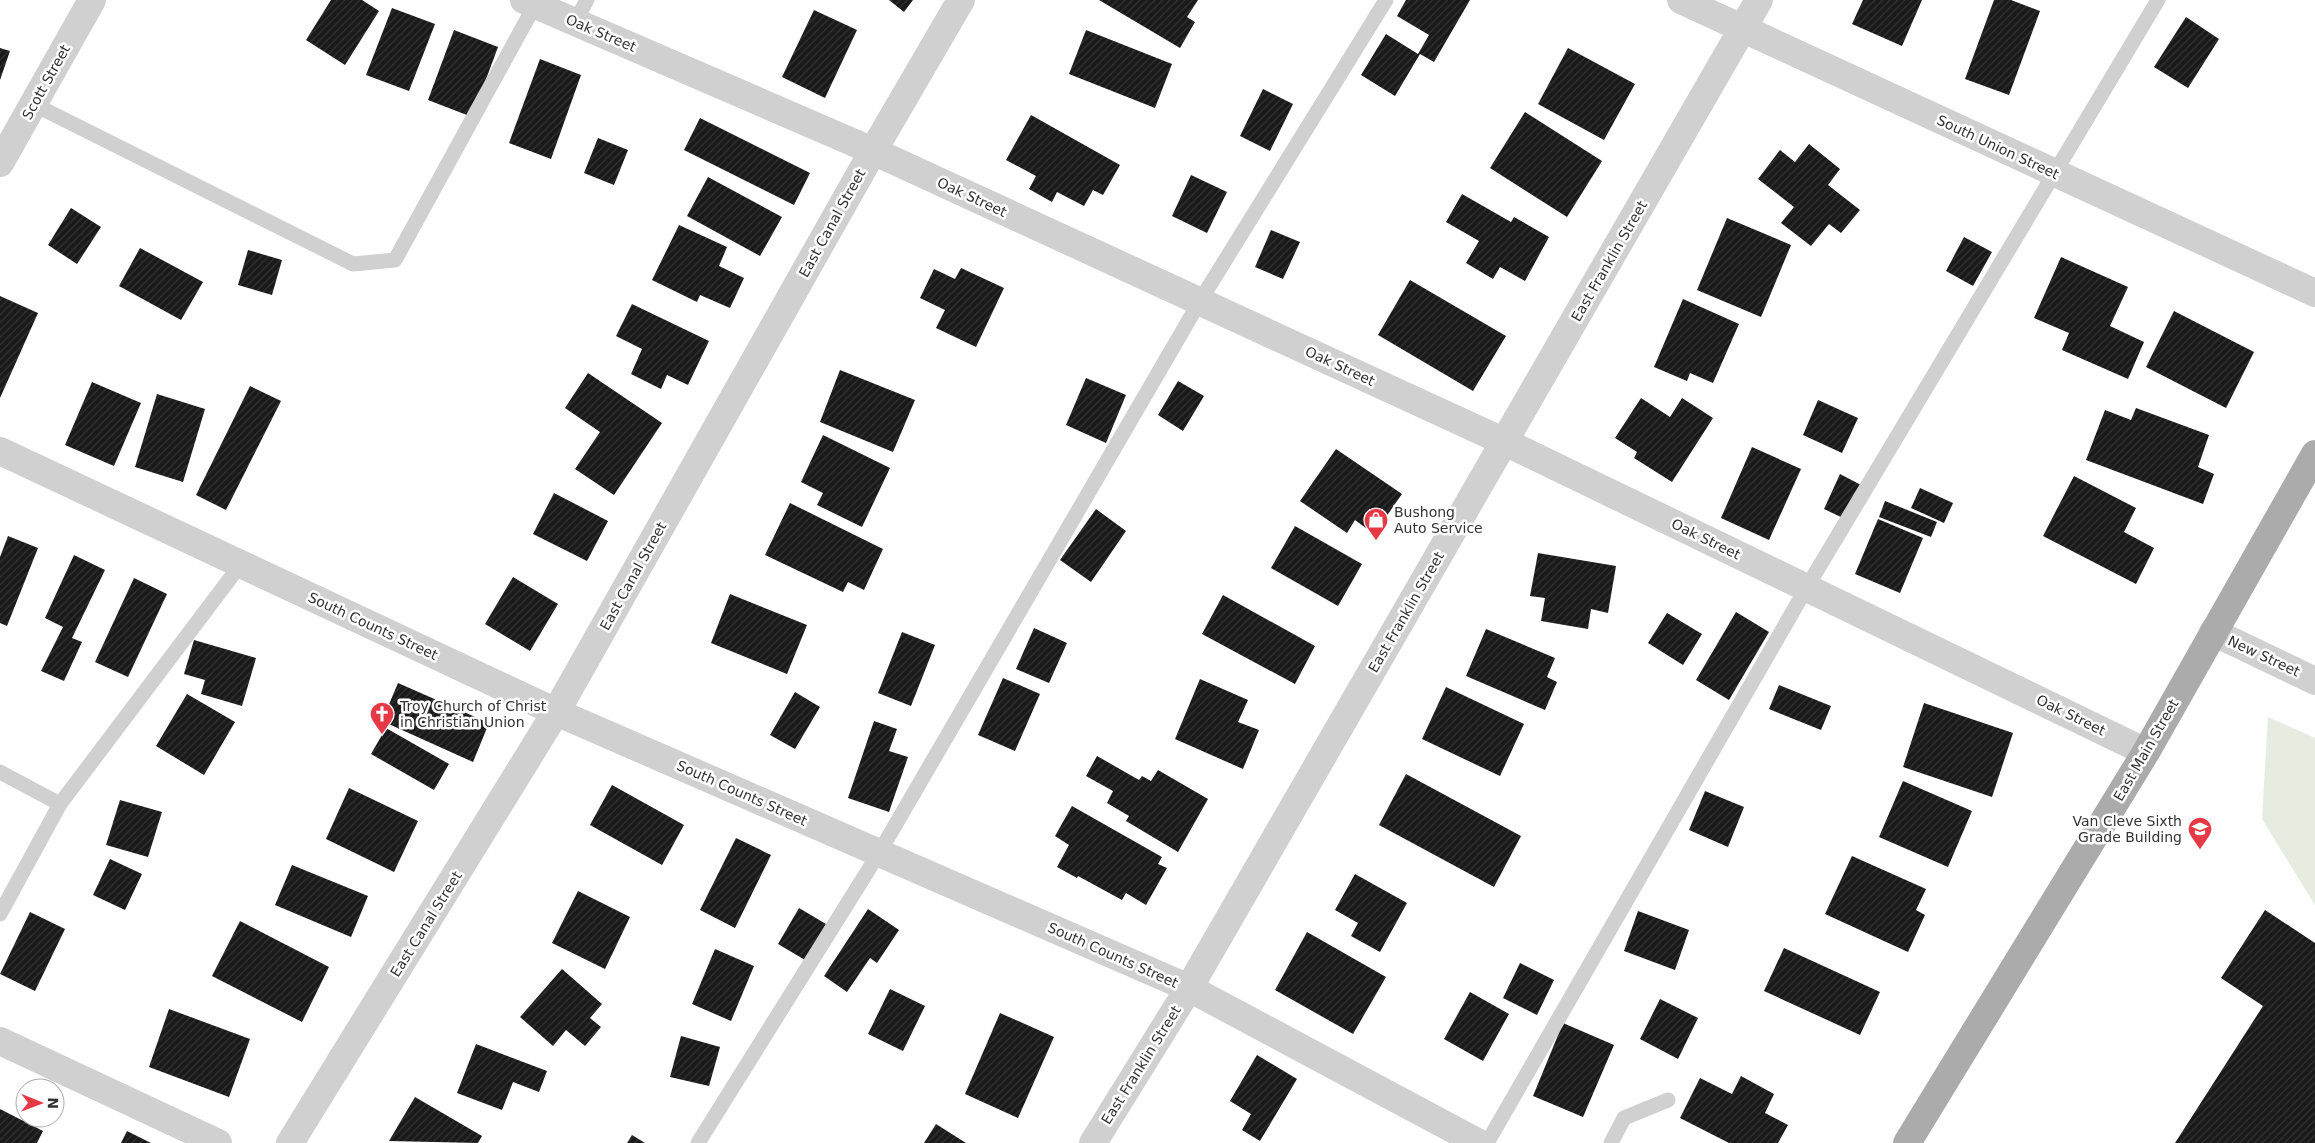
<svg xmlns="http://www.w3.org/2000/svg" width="2315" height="1143" font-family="'DejaVu Sans',sans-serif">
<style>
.green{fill:#e6ecdf}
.building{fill:url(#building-hatch)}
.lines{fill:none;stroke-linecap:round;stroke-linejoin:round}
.service{stroke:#d0d0d0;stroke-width:15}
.minor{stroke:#d0d0d0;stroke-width:28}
.primary{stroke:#ababab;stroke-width:28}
.labels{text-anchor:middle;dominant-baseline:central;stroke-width:5;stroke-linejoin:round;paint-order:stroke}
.street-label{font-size:14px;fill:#333;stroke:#fff}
.poi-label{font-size:14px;fill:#333;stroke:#fff;text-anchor:start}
</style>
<defs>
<pattern id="building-hatch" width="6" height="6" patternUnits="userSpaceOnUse" patternTransform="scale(1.25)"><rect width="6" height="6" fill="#1a1a1a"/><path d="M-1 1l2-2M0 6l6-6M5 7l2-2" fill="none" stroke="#333"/></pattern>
</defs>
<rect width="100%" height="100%" fill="#fff"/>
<path class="green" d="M2268 717 2315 738V905L2262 819Z"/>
<g class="building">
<path d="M331 0H362L379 11 345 65 306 40Z"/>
<path d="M889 0H913L904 12Z"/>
<path d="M1099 0H1198L1187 17 1195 22 1180 48Z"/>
<path d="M1406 0H1470L1434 62 1420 54 1395 96 1361 75 1386 34 1418 54 1429 35 1397 16Z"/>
<path d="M1863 0H1922L1902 46 1852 24Z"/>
<path d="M1994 0H2011L2040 11 2009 95 1965 79Z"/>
<path d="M392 8 435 24 409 91 366 75Z"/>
<path d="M814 10 857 30 825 98 782 77Z"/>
<path d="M2186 17 2219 39 2188 88 2154 67Z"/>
<path d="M454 30 498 47 472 117 428 100Z"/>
<path d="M1086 30 1172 64 1155 108 1069 74Z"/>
<path d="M0 48 10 51 0 80Z"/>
<path d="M1568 48 1635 84 1604 140 1538 104Z"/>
<path d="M540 59 581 75 551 159 509 143Z"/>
<path d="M1263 89 1293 104 1270 151 1240 136Z"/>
<path d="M1525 112 1602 161 1567 217 1490 168Z"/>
<path d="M1031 115 1120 165 1103 195 1093 190 1084 206 1057 192 1052 202 1029 189 1036 176 1006 160Z"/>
<path d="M700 118 810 173 794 205 684 150Z"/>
<path d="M598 138 628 150 614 185 584 173Z"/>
<path d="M1809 144 1840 169 1828 185 1860 210 1841 233 1829 224 1811 246 1781 223 1794 207 1758 179 1780 150 1795 162Z"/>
<path d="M1191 175 1227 192 1207 233 1172 216Z"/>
<path d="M708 177 782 217 760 256 687 216Z"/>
<path d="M1462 194 1511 222 1514 217 1549 237 1525 281 1500 267 1493 279 1466 263 1479 241 1446 222Z"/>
<path d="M71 208 101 227 77 264 48 245Z"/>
<path d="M1727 218 1791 245 1761 317 1697 290Z"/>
<path d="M679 225 727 247 719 266 744 278 730 308 700 295 697 302 652 280Z"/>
<path d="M1271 230 1300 242 1283 279 1255 267Z"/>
<path d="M1964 237 1992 252 1973 286 1946 271Z"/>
<path d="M140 248 203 282 181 320 119 286Z"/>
<path d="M248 250 282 260 272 295 238 285Z"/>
<path d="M2061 257 2128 287 2110 326 2144 342 2128 379 2062 350 2069 333 2034 318Z"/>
<path d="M961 268 1004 288 976 347 936 328 945 310 920 298 934 269 955 279Z"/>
<path d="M1410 280 1506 336 1473 391 1378 335Z"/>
<path d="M0 296 38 313 0 398Z"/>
<path d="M1683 299 1739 324 1713 383 1690 373 1687 381 1654 367Z"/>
<path d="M632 304 709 341 688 385 667 375 661 389 631 374 642 349 616 336Z"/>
<path d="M2174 311 2254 352 2226 408 2146 367Z"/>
<path d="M840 370 915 400 893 452 820 422Z"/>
<path d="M588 373 662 423 614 495 575 469 600 432 565 408Z"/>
<path d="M1086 378 1126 395 1106 443 1066 425Z"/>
<path d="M1178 381 1204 396 1183 431 1158 415Z"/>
<path d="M92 382 141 403 114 466 65 445Z"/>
<path d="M250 386 281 401 226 510 196 495Z"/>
<path d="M157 394 205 409 183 482 135 467Z"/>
<path d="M1641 398 1670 417 1682 398 1713 418 1672 482 1634 458 1637 452 1615 438Z"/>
<path d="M1818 400 1858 418 1842 453 1803 435Z"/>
<path d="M2136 408 2209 435 2198 467 2214 474 2203 504 2086 460 2105 410 2131 420Z"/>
<path d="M823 435 890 468 862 527 817 505 823 493 801 482Z"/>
<path d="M1752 447 1801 469 1769 540 1721 518Z"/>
<path d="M1336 449 1402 494 1374 534 1355 520 1347 533 1300 501Z"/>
<path d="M1840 474 1861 485 1845 519 1824 509Z"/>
<path d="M2074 476 2136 508 2124 532 2154 548 2136 584 2043 536Z"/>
<path d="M1920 488 1953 503 1944 523 1911 508Z"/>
<path d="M554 493 608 521 587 561 533 534Z"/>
<path d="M1885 501 1937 522 1931 537 1879 517Z"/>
<path d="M790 503 883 549 864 590 848 582 843 592 765 555Z"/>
<path d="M1096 509 1126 531 1091 582 1060 560Z"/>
<path d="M1878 519 1923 538 1900 593 1855 574Z"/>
<path d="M1295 526 1362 564 1338 606 1271 568Z"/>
<path d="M8 536 38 548 7 626 0 623V557Z"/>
<path d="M1538 553 1616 566 1608 613 1591 609 1588 629 1541 621 1545 598 1530 596Z"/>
<path d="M74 555 105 570 72 638 82 642 64 681 41 671 63 627 45 618Z"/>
<path d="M513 577 558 604 530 651 485 624Z"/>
<path d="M134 578 167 594 128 677 95 662Z"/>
<path d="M730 594 807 625 787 674 711 643Z"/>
<path d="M1223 595 1315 646 1295 684 1202 634Z"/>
<path d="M1736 612 1769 632 1729 700 1696 680Z"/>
<path d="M1667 613 1702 634 1683 665 1648 643Z"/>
<path d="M1034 628 1067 643 1049 683 1016 669Z"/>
<path d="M1486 629 1555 658 1547 677 1557 682 1545 710 1466 676Z"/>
<path d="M902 632 935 645 911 706 878 693Z"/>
<path d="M194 640 256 658 242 706 201 694 205 680 184 674Z"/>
<path d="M1003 678 1040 694 1015 751 978 735Z"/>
<path d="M1200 679 1248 700 1238 722 1259 730 1243 769 1175 739Z"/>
<path d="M398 683 489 723 473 762 382 721Z"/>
<path d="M1779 685 1831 706 1821 730 1769 709Z"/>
<path d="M1446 687 1524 724 1500 776 1422 739Z"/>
<path d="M795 692 820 707 795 749 770 735Z"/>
<path d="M187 694 235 722 204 775 156 746Z"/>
<path d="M1924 703 2013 733 1992 797 1903 767Z"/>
<path d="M874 721 897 729 889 751 908 757 889 812 848 798Z"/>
<path d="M386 728 449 764 434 790 371 754Z"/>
<path d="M1097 756 1139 780 1142 776 1151 781 1158 770 1208 799 1178 852 1126 821 1129 816 1107 803 1113 791 1086 776Z"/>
<path d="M1406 774 1521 836 1494 887 1379 825Z"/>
<path d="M1903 781 1972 811 1948 867 1879 837Z"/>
<path d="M612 785 684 825 662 865 590 825Z"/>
<path d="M349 788 418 821 394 872 326 839Z"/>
<path d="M1705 791 1744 807 1728 847 1689 830Z"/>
<path d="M120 800 162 812 148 857 106 845Z"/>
<path d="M1072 806 1162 857 1158 864 1167 868 1146 905 1126 893 1122 900 1078 876 1077 878 1057 867 1069 845 1055 836Z"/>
<path d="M736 838 771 855 735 928 700 910Z"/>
<path d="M1852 856 1926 889 1916 910 1925 915 1908 952 1825 914Z"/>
<path d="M110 859 142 874 125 910 93 895Z"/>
<path d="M292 865 368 896 351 937 275 905Z"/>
<path d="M1355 874 1407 903 1380 952 1351 936 1358 923 1335 910Z"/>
<path d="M578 891 630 917 605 969 552 943Z"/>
<path d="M799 908 826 924 805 960 778 944Z"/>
<path d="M868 909 899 930 877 963 870 958 847 992 824 976Z"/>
<path d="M2265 910 2315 943V1143H2175L2263 1006 2221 978Z"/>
<path d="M1638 911 1689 930 1675 970 1624 951Z"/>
<path d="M30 912 65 929 35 991 0 974Z"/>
<path d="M240 921 329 967 302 1022 212 976Z"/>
<path d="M1307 932 1386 977 1353 1034 1275 990Z"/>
<path d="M1784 948 1880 992 1860 1035 1764 991Z"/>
<path d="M715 949 754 966 731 1021 692 1004Z"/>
<path d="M1520 963 1554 980 1537 1015 1503 998Z"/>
<path d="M562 969 602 1004 590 1018 601 1027 585 1046 566 1030 553 1046 520 1017Z"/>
<path d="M890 989 925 1006 903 1051 868 1034Z"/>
<path d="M1470 992 1509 1014 1483 1061 1444 1039Z"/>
<path d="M1660 999 1698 1018 1678 1059 1640 1039Z"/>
<path d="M169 1009 250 1039 229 1097 149 1067Z"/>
<path d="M1000 1013 1054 1037 1018 1118 965 1094Z"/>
<path d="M1563 1023 1614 1045 1583 1117 1533 1096Z"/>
<path d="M681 1036 720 1047 709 1086 670 1077Z"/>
<path d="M476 1044 547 1071 539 1092 513 1082 502 1110 457 1093Z"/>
<path d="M1257 1055 1297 1079 1260 1141 1242 1130 1251 1114 1230 1101Z"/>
<path d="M1741 1076 1774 1094 1765 1113 1788 1125 1778 1143H1729L1680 1118 1700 1078 1732 1094Z"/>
<path d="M415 1097 482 1136 478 1143 389 1141Z"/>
<path d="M0 1109 43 1131 37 1143H0Z"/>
<path d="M936 1124 966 1143H924Z"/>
<path d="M127 1131 151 1143H121Z"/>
<path d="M632 1135 645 1143H627Z"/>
</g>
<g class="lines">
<g class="service">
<path d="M575 22 587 0"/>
<path d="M33 104 353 264 395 260 535 5"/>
<path d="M0 772 60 804 241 564"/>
<path d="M0 914 60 804"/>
<path d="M698 1143 879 853 1200 301 1386 0"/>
<path d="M1487 1143 1807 587 2158 0"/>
<path d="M1611 1143 1624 1118 1668 1100"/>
</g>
<g class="minor">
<path d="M524 0 873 151 1505 442 2146 752"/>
<path d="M1681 0 2315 293"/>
<path d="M0 163 92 0"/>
<path d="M0 451 556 712 1189 988 1479 1143"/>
<path d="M2213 632 2315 681"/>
<path d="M0 1041 218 1143"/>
<path d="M290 1143 556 712 873 151 961 0"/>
<path d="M1093 1143 1189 988 1759 0"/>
</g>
<path class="primary" d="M1907 1143 2146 752 2315 454"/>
</g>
<defs>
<symbol id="shop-pin" viewBox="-11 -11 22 30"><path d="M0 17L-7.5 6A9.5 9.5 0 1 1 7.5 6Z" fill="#e63946" stroke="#fff"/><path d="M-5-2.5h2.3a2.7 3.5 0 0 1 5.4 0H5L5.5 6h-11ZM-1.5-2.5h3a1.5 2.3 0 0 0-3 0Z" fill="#fff"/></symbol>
<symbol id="church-pin" viewBox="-11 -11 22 30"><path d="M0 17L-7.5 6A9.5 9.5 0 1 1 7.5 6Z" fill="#e63946" stroke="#fff"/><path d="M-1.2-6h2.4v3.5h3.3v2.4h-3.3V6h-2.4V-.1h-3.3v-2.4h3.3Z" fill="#fff"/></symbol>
<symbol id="school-pin" viewBox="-11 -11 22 30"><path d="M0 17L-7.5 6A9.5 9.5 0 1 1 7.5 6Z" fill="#e63946" stroke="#fff"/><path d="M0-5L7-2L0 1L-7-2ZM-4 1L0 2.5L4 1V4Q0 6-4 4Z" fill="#fff"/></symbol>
</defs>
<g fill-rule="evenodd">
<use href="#shop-pin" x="1362" y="506" width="28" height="38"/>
<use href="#church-pin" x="368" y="700" width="28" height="38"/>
<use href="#school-pin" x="2186" y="815" width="28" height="38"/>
</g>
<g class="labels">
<g class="street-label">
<text transform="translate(601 33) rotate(23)">Oak Street</text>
<text transform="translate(46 82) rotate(-61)">Scott Street</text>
<text transform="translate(1998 147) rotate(25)">South Union Street</text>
<text transform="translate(972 197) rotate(25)">Oak Street</text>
<text transform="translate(832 223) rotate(-61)">East Canal Street</text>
<text transform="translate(1609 261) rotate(-60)">East Franklin Street</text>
<text transform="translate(1340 366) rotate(25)">Oak Street</text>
<text transform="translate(1706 539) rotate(26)">Oak Street</text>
<text transform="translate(633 576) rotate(-61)">East Canal Street</text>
<text transform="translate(1406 612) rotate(-60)">East Franklin Street</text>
<text transform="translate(373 626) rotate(25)">South Counts Street</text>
<text transform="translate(2264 656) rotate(25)">New Street</text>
<text transform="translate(2071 715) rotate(26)">Oak Street</text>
<text transform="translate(2146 750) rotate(-60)">East Main Street</text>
<text transform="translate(742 793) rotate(24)">South Counts Street</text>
<text transform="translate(426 924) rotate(-58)">East Canal Street</text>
<text transform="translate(1113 955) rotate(24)">South Counts Street</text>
<text transform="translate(1141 1065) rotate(-58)">East Franklin Street</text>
</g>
<g class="poi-label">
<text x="1394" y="512">Bushong<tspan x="1394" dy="16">Auto Service</tspan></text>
<text x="400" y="706">Troy Church of Christ<tspan x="400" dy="16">in Christian Union</tspan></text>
<text x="2182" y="821" text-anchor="end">Van Cleve Sixth<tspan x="2182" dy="16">Grade Building</tspan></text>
</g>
</g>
<g transform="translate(40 1103) rotate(91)"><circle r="24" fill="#ffffff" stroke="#adadad"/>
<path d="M0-4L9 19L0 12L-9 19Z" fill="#e63946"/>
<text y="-8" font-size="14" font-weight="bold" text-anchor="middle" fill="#333333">N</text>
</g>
</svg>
